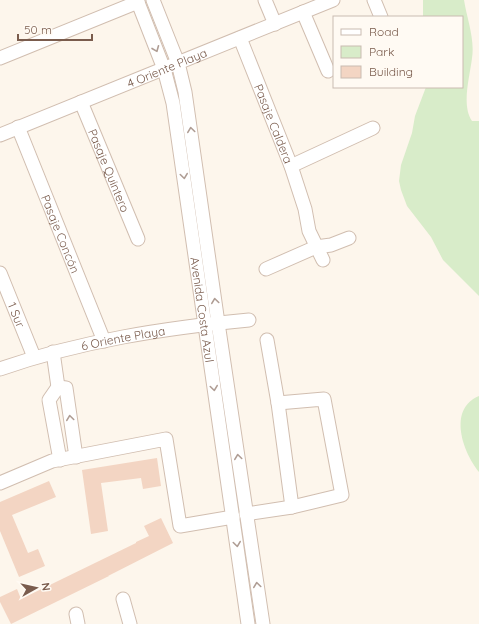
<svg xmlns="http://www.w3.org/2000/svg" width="479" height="624" font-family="Quicksand,sans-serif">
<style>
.green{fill:#d8ecc9}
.building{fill:#f3d5c3}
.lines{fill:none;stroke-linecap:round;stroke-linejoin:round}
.minor-casing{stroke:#d1beb0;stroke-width:15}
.minor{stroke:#fff;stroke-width:13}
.oneway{stroke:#af9d94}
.labels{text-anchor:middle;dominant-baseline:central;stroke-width:3;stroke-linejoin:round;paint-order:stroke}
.street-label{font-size:12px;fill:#7a5c4d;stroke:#fffaf3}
</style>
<rect width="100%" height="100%" fill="#fdf6ec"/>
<g class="green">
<path d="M423 0H464C467 19 475 39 472 58 470 76 461 105 472 121H479V296L443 260 431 237 407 206 401 190 399 181 401 165 412 133 415 116 426 87H462V17H423Z"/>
<path d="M479 396V472C463 453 447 409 479 396Z"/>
</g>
<g class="building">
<path d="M157 458 161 486 143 489 141 478 101 483 108 531 91 534 82 470Z"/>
<path d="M49 481 56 497 12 515 28 553 38 549 45 566 19 577 0 531V502Z"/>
<path d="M161 518 173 543 108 576H109L11 624 0 602V597L17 589 21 599 136 543V542L149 536 144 526Z"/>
</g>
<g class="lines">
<defs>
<g id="minor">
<path id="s1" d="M137 0 164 69 173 103 248 624"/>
<path d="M153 0 178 63 185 92 218 323 263 624"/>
<path d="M265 0 275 24"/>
<path d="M374 0 381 17"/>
<path d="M303 12 328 71"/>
<path id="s2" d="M240 38 291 166 305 209 309 231 323 260"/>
<path d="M0 58 138 2"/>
<path id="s3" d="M81 102 138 239"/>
<path id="s4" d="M18 127 104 341"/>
<path id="s5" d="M0 135 333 0"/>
<path d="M291 166 373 128"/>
<path d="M266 269 316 247 331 245 349 238"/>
<path id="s6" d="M0 273 34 357"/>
<path d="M267 340 278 403 292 507"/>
<path d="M53 352 58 387"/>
<path id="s7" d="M0 369C80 341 165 328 249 320"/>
<path d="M60 460 49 400 58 387 66 388 76 457"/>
<path d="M0 483 52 461 166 439 180 526 233 517"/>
<path d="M246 514 292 507 342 495 324 399 278 403"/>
<path d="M123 599 130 624"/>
<path d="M76 614 78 624"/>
</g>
</defs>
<use href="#minor" class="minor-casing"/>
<use href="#minor" class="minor"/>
</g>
<defs><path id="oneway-chevron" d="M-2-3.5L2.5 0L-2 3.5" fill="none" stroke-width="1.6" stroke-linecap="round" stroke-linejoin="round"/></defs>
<g class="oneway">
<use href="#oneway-chevron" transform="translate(156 49) rotate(68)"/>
<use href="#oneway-chevron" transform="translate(191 130) rotate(-98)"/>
<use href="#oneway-chevron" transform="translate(184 176) rotate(82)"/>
<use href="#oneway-chevron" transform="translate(215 301) rotate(-98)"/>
<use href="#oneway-chevron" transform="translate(214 388) rotate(82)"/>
<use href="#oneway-chevron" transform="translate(70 418) rotate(-98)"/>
<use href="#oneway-chevron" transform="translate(238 457) rotate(-98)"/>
<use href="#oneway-chevron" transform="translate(237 544) rotate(82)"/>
<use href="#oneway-chevron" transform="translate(257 585) rotate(-98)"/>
</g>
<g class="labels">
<g class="street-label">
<text stroke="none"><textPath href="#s5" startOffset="180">4 Oriente Playa</textPath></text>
<text stroke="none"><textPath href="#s2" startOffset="92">Pasaje Caldera</textPath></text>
<text stroke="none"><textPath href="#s3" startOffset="74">Pasaje Quintero</textPath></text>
<text stroke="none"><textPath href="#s4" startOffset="115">Pasaje Concón</textPath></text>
<text stroke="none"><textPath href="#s1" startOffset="318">Avenida Costa Azul</textPath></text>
<text stroke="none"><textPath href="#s6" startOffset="45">1 Sur</textPath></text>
<text stroke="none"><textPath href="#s7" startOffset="127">6 Oriente Playa</textPath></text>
</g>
</g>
<rect x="333" y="16" width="130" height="72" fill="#fffaf3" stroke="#cabbb1"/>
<rect x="341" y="29" width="20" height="6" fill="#ffffff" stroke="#cabbb1"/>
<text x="369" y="36" font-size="12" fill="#7a5c4d">Road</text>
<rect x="341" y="46" width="20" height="12" fill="#d8ecc9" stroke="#cabbb1"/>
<text x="369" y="56" font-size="12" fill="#7a5c4d">Park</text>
<rect x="341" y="66" width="20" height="12" fill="#f3d5c3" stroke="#cabbb1"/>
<text x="369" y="76" font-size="12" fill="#7a5c4d">Building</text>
<g transform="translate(36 588) rotate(82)" stroke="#fffaf3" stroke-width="3" paint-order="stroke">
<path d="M0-3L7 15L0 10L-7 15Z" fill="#7a5c4d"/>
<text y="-6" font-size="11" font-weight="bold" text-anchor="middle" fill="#7a5c4d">N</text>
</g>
<path d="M18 34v6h74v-6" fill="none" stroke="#7a5c4d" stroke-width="2"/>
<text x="24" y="34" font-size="12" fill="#7a5c4d" stroke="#fffaf3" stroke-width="3" paint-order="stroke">50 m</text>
</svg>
